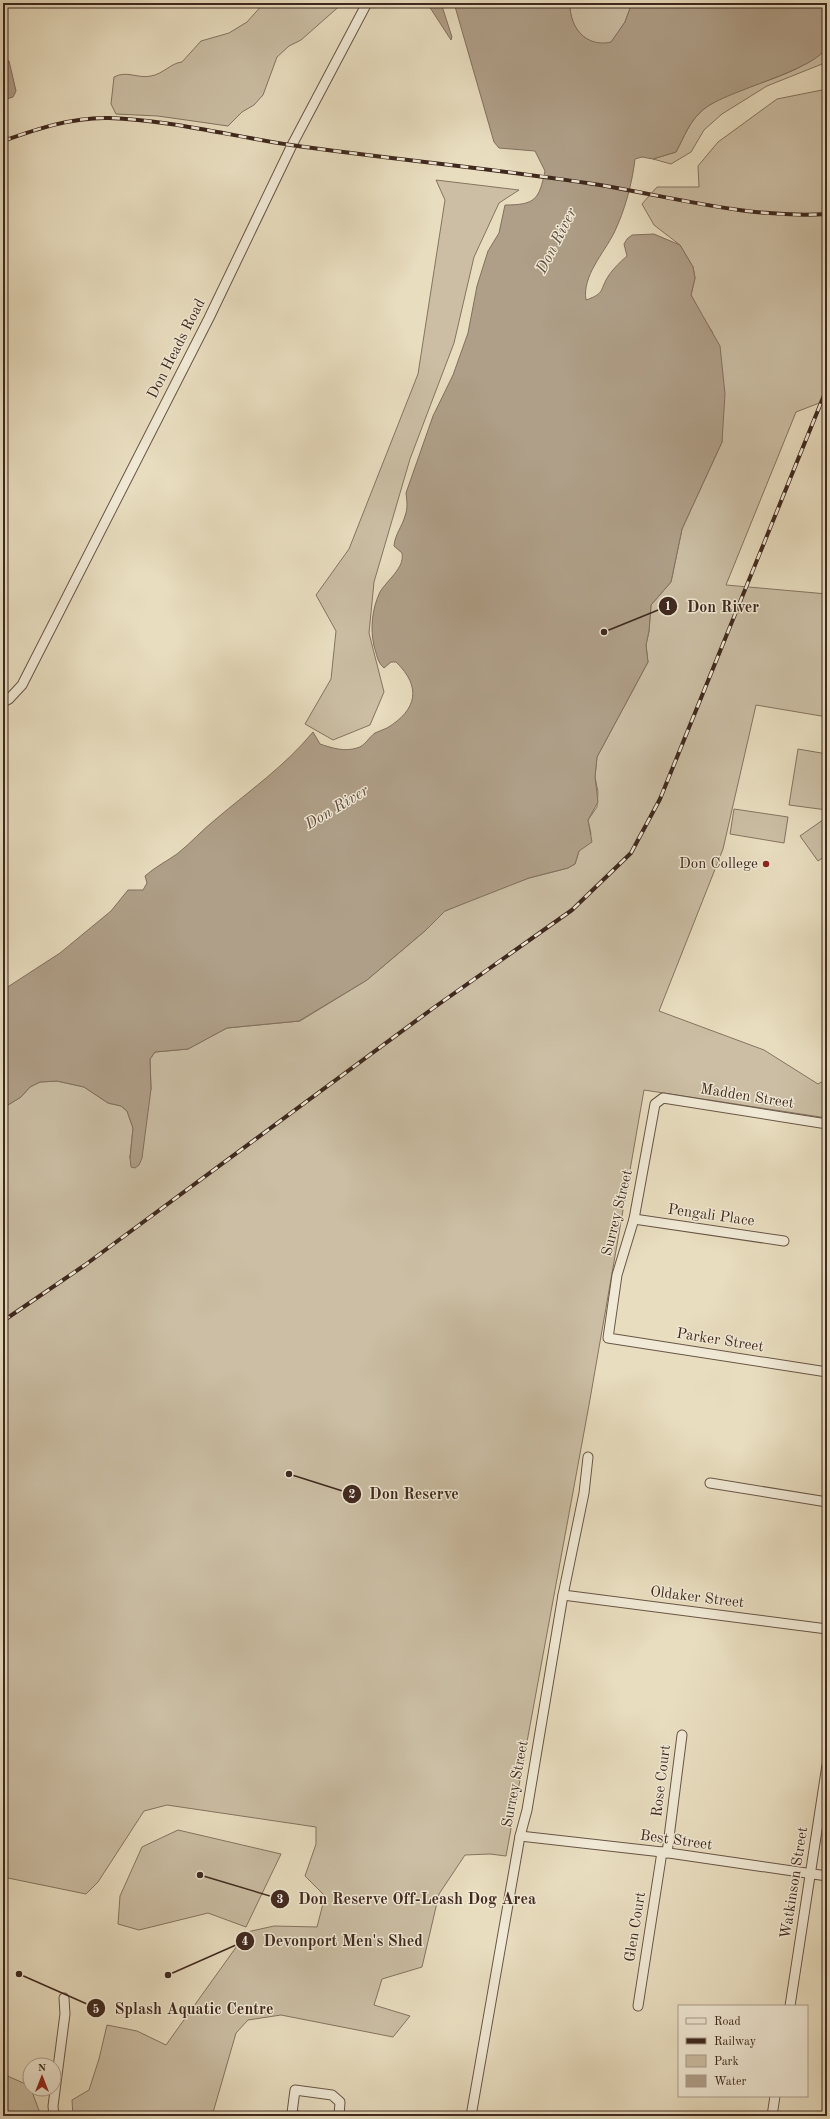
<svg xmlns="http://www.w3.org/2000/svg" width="830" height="2119" font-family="'Old Standard TT',serif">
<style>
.green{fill:#cbbea4;stroke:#857361}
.water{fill:#af9f88;stroke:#826f5e}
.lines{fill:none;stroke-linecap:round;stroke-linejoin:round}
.minor-casing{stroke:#695546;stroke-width:11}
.minor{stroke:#f0e9d5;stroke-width:9}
.rail-casing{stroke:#3f281e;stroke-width:4}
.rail{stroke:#f0e9d5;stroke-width:2.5;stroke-dasharray:8;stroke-linecap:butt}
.poi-dot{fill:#8f2418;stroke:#f0e9d5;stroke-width:1.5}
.labels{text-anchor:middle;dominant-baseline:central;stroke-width:3;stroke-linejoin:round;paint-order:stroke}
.street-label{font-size:15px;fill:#3f281e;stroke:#f0e9d5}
.poi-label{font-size:15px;fill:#3f281e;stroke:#f0e9d5;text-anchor:end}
.water-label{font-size:16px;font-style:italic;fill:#614c3e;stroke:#f0e9d5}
.leader{fill:none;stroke:#3f281e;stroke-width:1.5}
.callout-dot{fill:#3f281e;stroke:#f0e9d5;stroke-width:1.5}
.mark-label{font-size:12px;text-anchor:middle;font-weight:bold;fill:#fff}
.callout-label{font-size:16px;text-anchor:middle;font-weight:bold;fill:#3f281e;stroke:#f0e9d5;stroke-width:3;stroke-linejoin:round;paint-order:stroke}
</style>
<rect width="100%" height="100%" fill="#e8ddbf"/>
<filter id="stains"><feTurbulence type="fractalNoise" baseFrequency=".005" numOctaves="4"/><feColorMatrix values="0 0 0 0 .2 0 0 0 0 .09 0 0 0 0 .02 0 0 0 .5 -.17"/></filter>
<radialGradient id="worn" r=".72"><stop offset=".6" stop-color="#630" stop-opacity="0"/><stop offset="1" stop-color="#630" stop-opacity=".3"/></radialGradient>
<g class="green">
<path d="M264 3H343L301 40 289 46 277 57 263 95 254 105 242 112 228 126 158 116 116 114 111 104 114 77C127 70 138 79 151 76 163 74 171 63 182 62L201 41 229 33 247 22Z"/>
<path d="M570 3H632L625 22 611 43C586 48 569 28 570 3Z"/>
<path d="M827 45V62L767 86 722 114 704 130 691 152 671 164 653 159 676 152C684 137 690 120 704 109 737 83 801 80 827 45Z"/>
<path d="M822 90H827V400L796 412 726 585 827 594V717L756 705 723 849 659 1011 764 1050 818 1084 827 1079V1118L644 1090 589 1405 506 1856 490 1854 465 1855 439 1894 422 1967 382 1979 374 2005 410 2016 393 2037 281 2015 248 2020 236 2033 212 2116H73L72 2100 89 2090 99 2059 107 2025 137 2031 166 2045 247 1932 274 1926 317 1927 325 1896 305 1876 316 1844V1827L167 1805 144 1811 98 1882 86 1894 3 1877V1108L21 1097 30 1087 40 1082 57 1081 84 1087 108 1103 121 1106 127 1111 133 1128 130 1158 151 1089 150 1059 155 1052 188 1049 227 1028 300 1021 367 980 426 930 445 911 487 893 529 878 568 868 575 864 579 851 591 834 588 820 597 807 598 792 595 777 597 757 648 662 646 645 649 631 651 605 671 582 682 529 722 442 712 331 706 324 691 295 695 278 693 267 680 245 654 225 642 204 657 187H699L698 166 718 142 777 99Z"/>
<path d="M436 180 519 190 499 203 474 257 454 343 410 459 374 582 369 633 384 692 370 725 333 740 305 724 331 679 336 631 316 595 349 549 418 374 445 200Z"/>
<path d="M798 749 827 754V810L789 805Z"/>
<path d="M734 809 788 817 784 843 730 834Z"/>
<path d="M827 817V855L818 861 800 836Z"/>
<path d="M178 1830 281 1854 246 1927 208 1913 139 1930 118 1924 120 1896 142 1847Z"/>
<path d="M3 2074 30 2086 41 2116H3Z"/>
</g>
<g class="water">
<path d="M427 3H441L452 37 451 40Z"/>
<path d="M454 3H570C569 27 586 48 611 42L625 22 632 3H827C827 13 830 37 827 46 818 70 727 90 704 109 690 120 684 137 676 152L653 159 642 157 635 159C632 184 625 210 614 233 604 253 582 276 586 300 606 293 599 290 609 275 614 268 620 262 627 256L624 244 627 239 632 235 654 234 680 245 693 267 695 278 691 295 720 346 725 394 722 442 682 529 671 582 651 605 649 631 646 645 648 662 597 757 595 777 598 802 588 820 592 842 579 851 575 864 568 868 529 878 445 911 426 930 367 980 299 1021 227 1028 188 1049 155 1052 150 1059 151 1089 142 1158 139 1165 135 1168 131 1167 130 1158 133 1128 127 1111 121 1106 108 1103 84 1087 57 1081 40 1082 30 1087 21 1097 3 1108V990L60 953 111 911 128 890H143L147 883 145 876C155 867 167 861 177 854 191 843 202 830 216 819 249 791 285 766 313 732L320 744C332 748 344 752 357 748 365 746 369 737 375 733 379 731 383 730 387 728 417 710 422 687 396 662H391L384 668C377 662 377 655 374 646 370 628 372 609 380 592 387 580 405 568 402 553L394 546C395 534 402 527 405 516 408 508 407 501 406 493L433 416 453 375 468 333 477 286 488 251 499 233 505 205C536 205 539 199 545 171L535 151 499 148 494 142Z"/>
<path d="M3 57 9 61 16 91 13 97 3 100Z"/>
</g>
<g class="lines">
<defs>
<g id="minor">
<path d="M3 702 9 699 22 685 209 318 292 145 367 3"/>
<path d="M827 1124 663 1098 655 1104 634 1219 617 1275 608 1338 827 1372"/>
<path d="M634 1219 784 1241"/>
<path d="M710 1483 827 1502"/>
<path d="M563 1595 827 1629"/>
<path d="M520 1836 662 1852 827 1876"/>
<path d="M667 1853 682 1735"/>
<path d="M638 2006 662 1852"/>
<path d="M790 2006 827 1765"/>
<path d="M54 2116 53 2106 65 2014 64 1998"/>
<path d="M297 2116 292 2113 295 2090 332 2095 340 2102 339 2116"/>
<path d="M471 2116 520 1836 527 1810 563 1595 584 1493 588 1457"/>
<path d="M772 2116 775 2096"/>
</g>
</defs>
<use href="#minor" class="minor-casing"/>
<use href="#minor" class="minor"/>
<defs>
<g id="rail">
<path d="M3 141C37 129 72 117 109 118 170 120 231 136 291 145 389 159 488 168 587 183 666 195 746 219 827 214"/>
<path d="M3 1321 85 1265 432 1009 572 910 631 853 660 799 827 388"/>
</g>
</defs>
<use href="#rail" class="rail-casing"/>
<use href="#rail" class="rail"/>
</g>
<circle class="poi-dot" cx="766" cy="864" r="4"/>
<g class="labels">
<g class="street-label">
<text transform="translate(177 349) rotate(-63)">Don Heads Road</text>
<text transform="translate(747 1097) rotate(9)">Madden Street</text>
<text transform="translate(618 1213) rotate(-76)">Surrey Street</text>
<text transform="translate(711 1216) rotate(8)">Pengali Place</text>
<text transform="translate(720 1341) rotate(9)">Parker Street</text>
<text transform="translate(697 1598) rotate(7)">Oldaker Street</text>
<text transform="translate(662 1781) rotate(-83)">Rose Court</text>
<text transform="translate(516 1784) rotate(-79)">Surrey Street</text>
<text transform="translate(676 1841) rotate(8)">Best Street</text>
<text transform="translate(795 1883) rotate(-81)">Watkinson Street</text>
<text transform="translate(636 1927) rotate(-81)">Glen Court</text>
</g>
<g class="poi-label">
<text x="758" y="864">Don College</text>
</g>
<g class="water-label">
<text transform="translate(557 241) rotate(-63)">Don River</text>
<text transform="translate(337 808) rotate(-31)">Don River</text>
</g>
</g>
<path class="leader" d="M604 632L668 606M289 1474L352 1494M200 1875L280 1899M168 1975L245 1941M19 1974L96 2008"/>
<g class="callout-dot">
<circle cx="604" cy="632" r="4"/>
<circle cx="289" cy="1474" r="4"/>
<circle cx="200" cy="1875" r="4"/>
<circle cx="168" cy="1975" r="4"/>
<circle cx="19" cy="1974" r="4"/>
<circle cx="668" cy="606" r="10"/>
<circle cx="352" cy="1494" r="10"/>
<circle cx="280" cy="1899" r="10"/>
<circle cx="245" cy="1941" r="10"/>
<circle cx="96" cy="2008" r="10"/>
</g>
<g class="mark-label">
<text x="668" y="610">1</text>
<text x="352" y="1498">2</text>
<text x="280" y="1903">3</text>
<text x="245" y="1945">4</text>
<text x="96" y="2013">5</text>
</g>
<g class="callout-label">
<text x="723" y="612">Don River</text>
<text x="414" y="1499">Don Reserve</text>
<text x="417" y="1904">Don Reserve Off-Leash Dog Area</text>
<text x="343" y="1946">Devonport Men's Shed</text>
<text x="194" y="2014">Splash Aquatic Centre</text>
</g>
<rect width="830" height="2119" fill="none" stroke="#e8ddbf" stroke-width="16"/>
<rect x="4" y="4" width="822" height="2111" fill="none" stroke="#3f281e" stroke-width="2"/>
<rect x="8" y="8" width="814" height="2103" fill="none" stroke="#3f281e"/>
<rect x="678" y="2005" width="130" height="92" fill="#f0e9d5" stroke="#a99c8c"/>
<rect x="686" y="2018" width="20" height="6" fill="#f0e9d5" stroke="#a99c8c"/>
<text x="714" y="2025" font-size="12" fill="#3f281e">Road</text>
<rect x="686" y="2038" width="20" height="6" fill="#3f281e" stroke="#a99c8c"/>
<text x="714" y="2045" font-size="12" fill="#3f281e">Railway</text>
<rect x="686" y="2055" width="20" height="12" fill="#cbbea4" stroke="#a99c8c"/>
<text x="714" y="2065" font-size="12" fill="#3f281e">Park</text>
<rect x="686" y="2075" width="20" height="12" fill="#af9f88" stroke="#a99c8c"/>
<text x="714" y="2085" font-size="12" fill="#3f281e">Water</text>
<g transform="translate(42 2077)"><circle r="19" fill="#f0e9d5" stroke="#a99c8c"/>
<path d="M0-3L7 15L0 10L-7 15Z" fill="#8f2418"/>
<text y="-6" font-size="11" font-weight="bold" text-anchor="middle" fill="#3f281e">N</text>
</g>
<rect width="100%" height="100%" filter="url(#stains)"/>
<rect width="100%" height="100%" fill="url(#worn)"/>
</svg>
